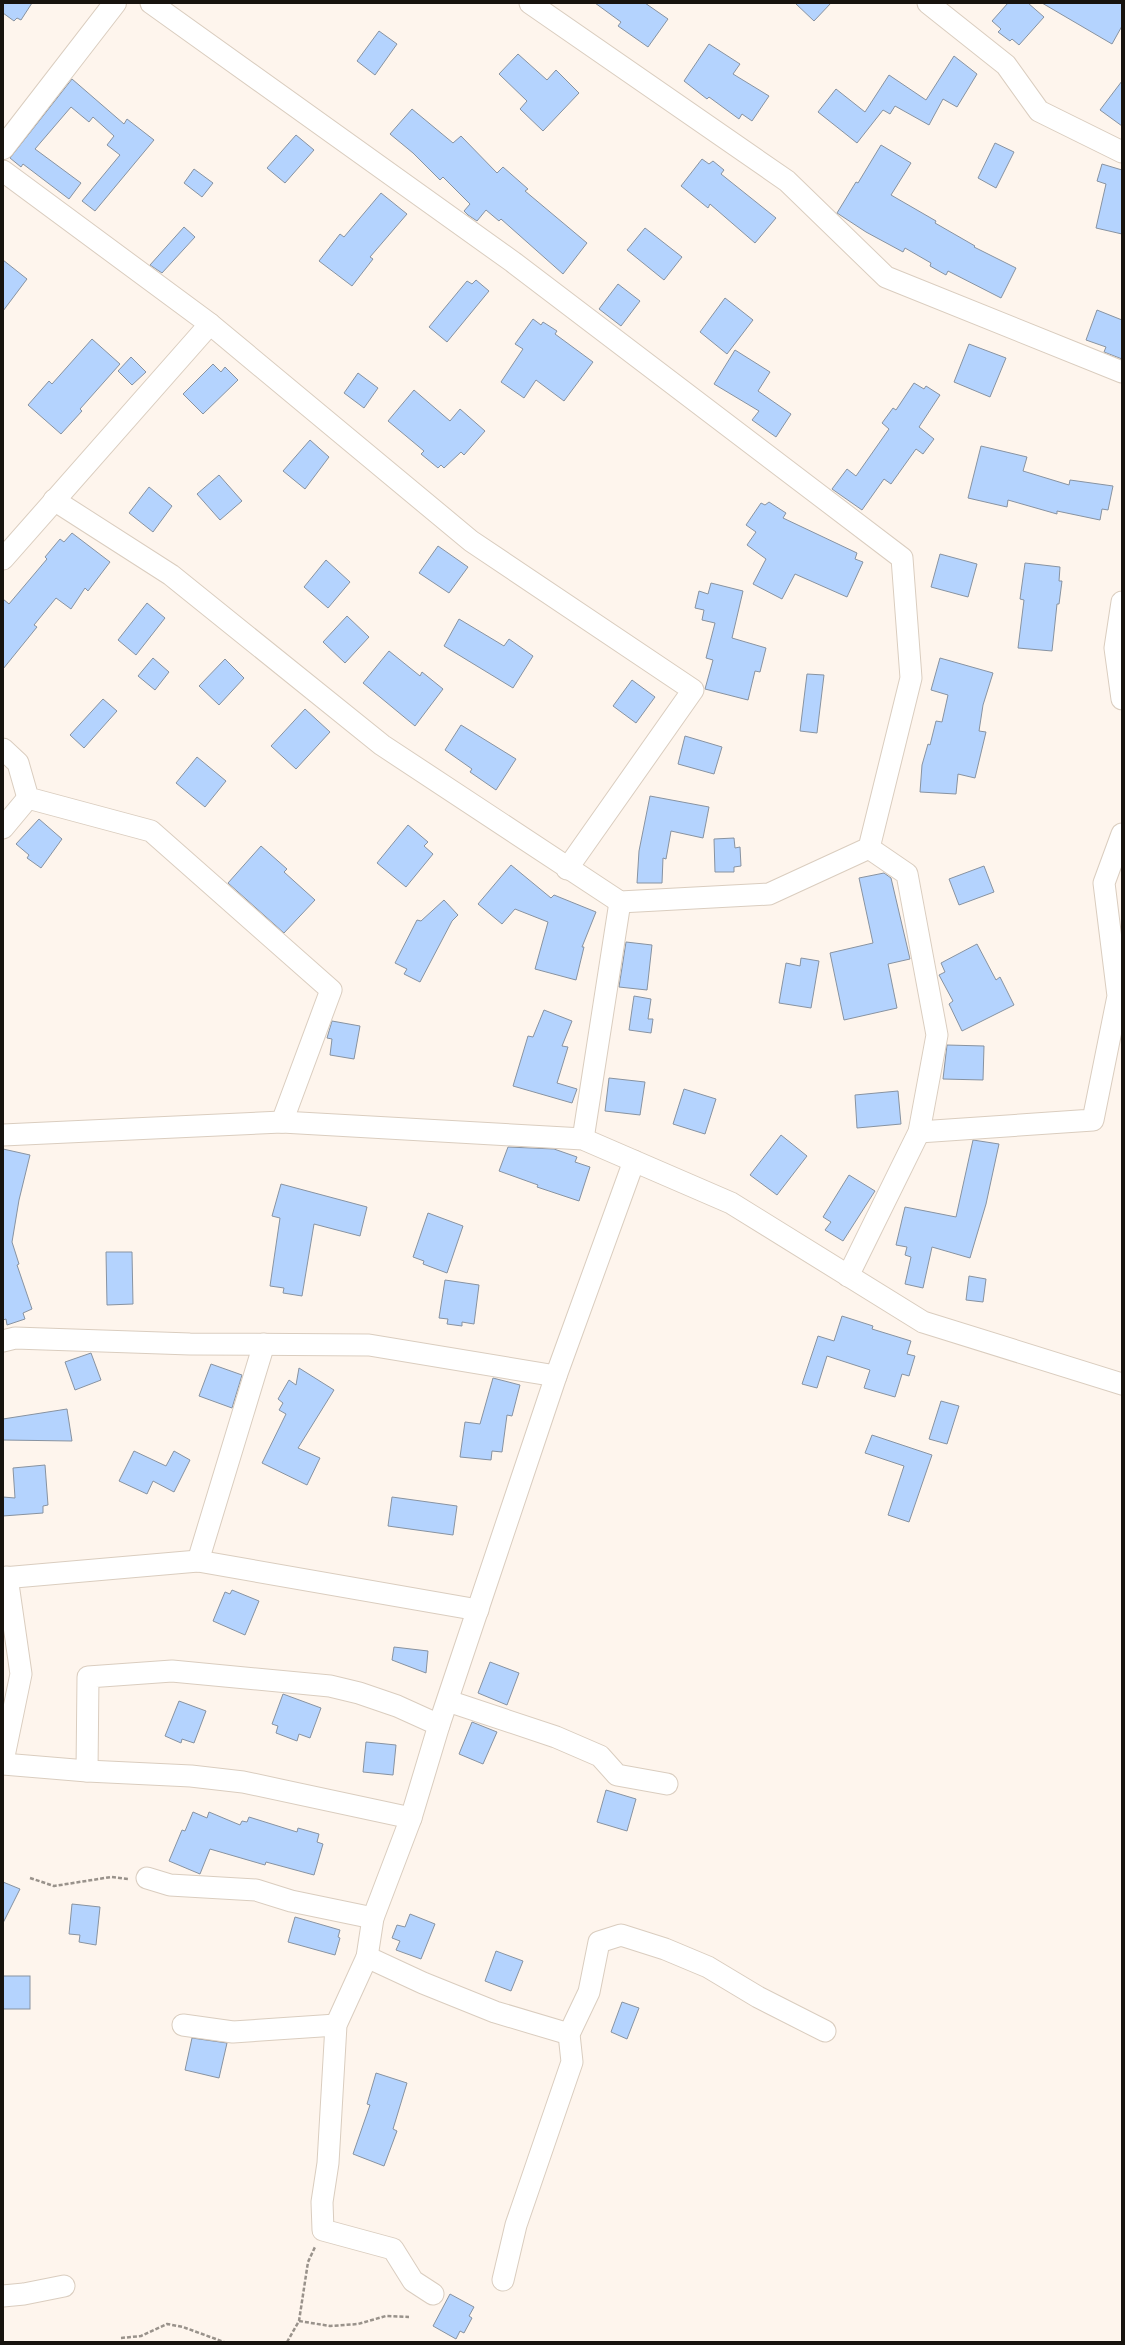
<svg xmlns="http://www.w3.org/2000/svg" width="1125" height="2345" font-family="Lora,serif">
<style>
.building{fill:#b4d3fe;stroke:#8893a1}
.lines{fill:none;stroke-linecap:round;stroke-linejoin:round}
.minor-casing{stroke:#dacdbf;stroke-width:23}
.tertiary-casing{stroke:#dacdbf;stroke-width:24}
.path{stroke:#99928b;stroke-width:2.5;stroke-dasharray:4 2;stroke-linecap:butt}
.minor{stroke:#fff;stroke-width:21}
.tertiary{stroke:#fff;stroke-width:22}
</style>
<rect width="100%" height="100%" fill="#fef5ed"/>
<g class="building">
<path d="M3 3H32L21 20 17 18 14 21 3 13Z"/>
<path d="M595 3H645L668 19 648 47 618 26 621 22Z"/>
<path d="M795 3H831L814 21Z"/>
<path d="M1008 3H1028L1044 17 1019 45 1012 39 1010 41 998 32 1001 29 992 21Z"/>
<path d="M1042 3H1122V26L1112 44Z"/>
<path d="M379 31 397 44 375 75 357 61Z"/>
<path d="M709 44 740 64 733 74 769 96 752 121 742 114 739 119 709 97 707 99 684 81Z"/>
<path d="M518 54 547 80 556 70 579 93 543 131 520 109 527 101 499 74Z"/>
<path d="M954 56 977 74 957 107 943 99 929 125 895 106 890 114 883 110 857 143 818 112 836 89 865 112 889 75 926 100Z"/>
<path d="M72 79 124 124 127 119 154 140 95 211 82 201 120 155 107 145 114 136 93 117 89 122 71 107 35 149 81 183 69 199 23 164 21 167 10 158Z"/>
<path d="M1122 81V126L1100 110Z"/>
<path d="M412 109 453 143 461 136 497 173 503 167 528 189 525 191 587 243 563 274 501 219 499 221 486 210 477 221 468 215 464 211 470 204 443 177 440 180 413 153 390 134Z"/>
<path d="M296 135 314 150 285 183 267 168Z"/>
<path d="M995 143 1014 152 996 188 978 178Z"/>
<path d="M881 145 911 163 891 195 936 221 935 223 975 246 974 247 1016 268 1001 298 948 271 946 275 930 266 931 263 905 248 903 252 866 232 837 213 856 182 858 183Z"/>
<path d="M702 159 709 164 713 161 724 170 721 174 776 218 755 243 710 204 708 208 681 186Z"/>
<path d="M1102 164 1122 170V234L1096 228 1106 184 1097 181Z"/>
<path d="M194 169 213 183 202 197 184 183Z"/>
<path d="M381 193 407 214 370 257 373 259 352 286 319 261 340 234 344 237Z"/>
<path d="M184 227 195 237 162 273 150 265Z"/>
<path d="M645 228 682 257 664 280 627 250Z"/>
<path d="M3 260 27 279 3 311Z"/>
<path d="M476 280 489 291 447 342 429 327 467 281 472 284Z"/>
<path d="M618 284 640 301 621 326 599 309Z"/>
<path d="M725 298 753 320 727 354 700 332Z"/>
<path d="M1097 310 1122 320V359L1104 352 1106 347 1086 340Z"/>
<path d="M533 319 541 325 543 322 557 331 555 334 593 362 564 401 536 380 524 398 501 382 523 349 515 344Z"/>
<path d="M92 339 120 364 80 409 82 411 61 434 28 405 49 381 52 384Z"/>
<path d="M969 344 1006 358 990 397 954 382Z"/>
<path d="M735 350 770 372 758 391 791 414 776 437 752 420 759 411 714 384Z"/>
<path d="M131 357 146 372 132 385 118 371Z"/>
<path d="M213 364 221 372 225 367 238 380 203 414 183 394Z"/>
<path d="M358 373 378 388 364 408 344 393Z"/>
<path d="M914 383 924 389 926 386 940 395 919 427 934 439 923 454 916 449 891 484 884 479 862 510 832 489 847 469 856 476 889 429 882 423 893 408 896 410Z"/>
<path d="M414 390 450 421 460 409 485 431 464 455 461 452 444 468 441 465 438 468 421 454 424 451 388 421Z"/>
<path d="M310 440 329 457 305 489 283 471Z"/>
<path d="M981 446 1027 457 1023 471 1069 485 1070 480 1113 486 1108 510 1102 509 1100 520 1057 511V514L1008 500 1007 507 968 498Z"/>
<path d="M219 475 242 501 220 520 197 494Z"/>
<path d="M149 487 172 506 153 532 129 513Z"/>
<path d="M769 502 786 513 783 518 857 553 855 559 863 562 847 597 795 574 782 599 753 584 766 559 747 545 756 532 746 525 761 503 765 505Z"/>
<path d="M72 533 110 562 88 591 85 588 71 609 56 598 34 625 37 627 3 669V599L9 604 47 559 45 557 60 539 64 542Z"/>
<path d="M438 546 468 567 449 593 419 573Z"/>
<path d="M940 554 977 564 968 597 931 587Z"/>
<path d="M326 560 350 582 328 608 304 587Z"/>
<path d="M1025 563 1060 567 1059 581H1062L1059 604H1057L1052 651 1018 648 1024 600 1020 599Z"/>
<path d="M711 583 743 591 732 638 766 648 760 672 755 671 748 700 705 689 713 660 706 658 715 623 702 620 704 610 695 608 699 591 708 594Z"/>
<path d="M147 603 165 618 136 655 118 640Z"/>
<path d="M347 616 369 637 345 663 323 642Z"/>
<path d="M459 619 504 646 509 639 533 656 513 688 444 646Z"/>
<path d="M389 651 420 676 422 672 443 689 415 726 363 683Z"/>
<path d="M153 658 169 672 155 690 138 676Z"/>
<path d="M940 658 993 673 983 705 979 731 986 732 975 778 958 774 956 794 920 792 922 765 928 744 930 745 936 721 942 722 948 695 931 690Z"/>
<path d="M225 659 244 678 219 705 199 686Z"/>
<path d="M807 674 824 675 817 733 800 731Z"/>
<path d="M632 680 655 697 636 723 613 706Z"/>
<path d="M103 699 117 711 84 748 70 735Z"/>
<path d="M305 709 330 732 296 769 271 746Z"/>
<path d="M461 725 516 759 496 790 470 772 472 769 445 750Z"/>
<path d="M685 736 722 747 714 774 678 764Z"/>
<path d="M197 757 226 781 205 807 176 783Z"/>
<path d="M650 796 709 807 703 838 671 831 666 859 663 858 662 883H637L639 851Z"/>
<path d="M39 819 62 839 41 868 27 858 29 855 16 844Z"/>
<path d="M408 825 428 842 424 846 433 854 406 887 377 863Z"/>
<path d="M734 838 735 848 740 847 741 866 734 867V872H715L714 839Z"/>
<path d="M261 846 287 869 284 872 315 900 284 933 228 883Z"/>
<path d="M511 865 551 898 554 895 596 912 582 947H584L576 980 535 969 548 922 515 909 502 924 478 904Z"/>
<path d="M984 866 994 892 959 905 949 879Z"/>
<path d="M884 873 891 878 910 959 888 964 897 1008 844 1020 830 953 873 943 859 878Z"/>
<path d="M444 900 458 915 452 921 420 982 404 974 407 969 395 963 417 920 421 921Z"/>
<path d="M626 942 652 945 647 990 619 987Z"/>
<path d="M977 944 996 980 1000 977 1014 1005 962 1031 949 1004 953 1001 939 975 945 972 941 963Z"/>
<path d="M801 958 819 961 811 1008 779 1003 786 963 800 966Z"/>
<path d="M634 996 651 999 648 1019H653L651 1033 629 1030Z"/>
<path d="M544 1010 572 1021 562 1046 568 1047 557 1083 577 1089 572 1103 513 1086 528 1036 533 1037Z"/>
<path d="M332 1021 360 1026 354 1059 330 1055 332 1039 327 1038Z"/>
<path d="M947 1045 984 1046 983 1080 943 1079Z"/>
<path d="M609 1078 645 1082 640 1115 605 1111Z"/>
<path d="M684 1089 716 1099 705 1134 673 1124Z"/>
<path d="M898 1091 901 1124 857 1128 855 1095Z"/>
<path d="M781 1135 807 1156 777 1195 750 1175Z"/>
<path d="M973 1140 999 1144 986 1204 970 1258 932 1247 923 1288 905 1284 911 1257 905 1255 907 1247 896 1245 905 1207 956 1217Z"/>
<path d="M508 1147 554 1149 577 1157 575 1162 590 1167 579 1201 537 1187 538 1185 499 1171Z"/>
<path d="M3 1149 30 1155 19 1200 12 1242 19 1264 17 1265 32 1309 23 1313 25 1319 7 1325 6 1319 3 1320Z"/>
<path d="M849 1175 875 1191 843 1241 825 1230 831 1222 823 1217Z"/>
<path d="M281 1184 367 1207 360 1236 314 1224 302 1296 283 1293 284 1288 270 1286 280 1218 272 1216Z"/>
<path d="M428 1213 463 1226 447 1273 423 1264 424 1261 413 1257Z"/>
<path d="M106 1252H132L133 1304 107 1305Z"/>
<path d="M969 1276 986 1279 983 1302 966 1300Z"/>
<path d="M445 1280 479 1285 474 1324 462 1322V1326L447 1324 448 1319 439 1318Z"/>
<path d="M842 1316 873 1326 872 1329 911 1341 907 1354 915 1356 909 1376 902 1374 895 1397 864 1388 870 1370 827 1356 817 1388 802 1384 818 1336 834 1341Z"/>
<path d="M91 1353 101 1380 75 1390 65 1362Z"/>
<path d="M211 1364 242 1375 232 1408 199 1396Z"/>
<path d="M299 1368 334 1390 298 1448 320 1458 307 1485 262 1463 286 1414 279 1410 283 1403 278 1399 289 1380 296 1385Z"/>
<path d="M493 1378 520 1385 512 1416 507 1415 502 1452 492 1451 491 1460 460 1457 465 1422 480 1424Z"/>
<path d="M941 1401 959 1406 947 1444 929 1439Z"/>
<path d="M67 1409 72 1441 3 1440V1419Z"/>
<path d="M872 1435 932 1455 909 1522 888 1515 904 1466 865 1453Z"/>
<path d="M134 1451 166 1466 174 1451 190 1460 174 1492 153 1481 147 1494 119 1481Z"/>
<path d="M45 1465 48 1505 43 1506V1513L3 1516V1497L15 1498 13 1468Z"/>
<path d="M392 1497 457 1506 453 1535 388 1526Z"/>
<path d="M232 1590 259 1601 245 1635 213 1621 225 1592 230 1594Z"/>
<path d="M394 1647 428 1651 426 1673 392 1660Z"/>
<path d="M490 1662 519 1673 507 1705 478 1693Z"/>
<path d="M283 1694 321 1708 310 1738 299 1734 297 1741 276 1733 278 1726 272 1724Z"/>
<path d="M179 1701 206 1711 194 1743 182 1739 181 1743 165 1736Z"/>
<path d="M472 1722 497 1732 483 1764 459 1754Z"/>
<path d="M366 1742 396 1745 393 1775 363 1772Z"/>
<path d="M606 1790 636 1799 627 1831 597 1822Z"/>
<path d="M193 1812 207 1818 209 1812 240 1825 242 1821 247 1822 249 1817 297 1832 298 1828 319 1834 317 1842 323 1844 314 1875 266 1862 265 1865 210 1849 200 1874 169 1861 182 1830 185 1831Z"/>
<path d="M3 1882 20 1889 3 1923Z"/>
<path d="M72 1904 100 1907 96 1945 79 1942 80 1935 69 1934Z"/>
<path d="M410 1914 435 1924 421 1959 396 1950 400 1941 392 1938 397 1925 405 1927Z"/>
<path d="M295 1917 340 1930 338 1937 340 1938 335 1955 288 1942Z"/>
<path d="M496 1951 523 1961 511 1991 485 1981Z"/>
<rect x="3" y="1976" width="27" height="33"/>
<path d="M622 2002 639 2008 627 2039 611 2032Z"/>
<path d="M192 2038 227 2043 219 2078 185 2070Z"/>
<path d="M376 2073 407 2083 393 2129 397 2131 384 2166 353 2154 370 2105 367 2104Z"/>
<path d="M450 2294 474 2307 469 2316 472 2318 464 2333 460 2331 456 2339 433 2326Z"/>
</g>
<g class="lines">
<defs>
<g id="minor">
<path d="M530 3 787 181 886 277 1122 372"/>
<path d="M928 3 1006 65 1039 111 1122 152"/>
<path d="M3 171 210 324 471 541 693 690 567 869"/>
<path d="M54 500 171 575 382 745 620 902 769 894 869 848 911 678 902 558 513 262 151 3"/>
<path d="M3 559 210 324"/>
<path d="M1122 602 1115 648 1122 699"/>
<path d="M3 749 18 763 28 798 151 831 331 990 282 1122"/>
<path d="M3 828 28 798"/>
<path d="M919 1132 1093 1120 1118 996 1104 883 1122 834"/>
<path d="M3 1135 282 1122 583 1139 731 1203 923 1322 1122 1384"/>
<path d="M583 1139 620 902"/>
<path d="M848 1276 919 1132 937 1035 907 874 869 848"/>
<path d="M3 1341 15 1338 190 1344 369 1345 556 1376"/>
<path d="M198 1561 264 1344"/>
<path d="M3 1578 198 1561 478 1610"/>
<path d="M448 1701 556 1737 600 1756 617 1775 667 1784"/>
<path d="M3 1761 21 1674 7 1577"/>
<path d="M3 1764 87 1771 191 1776 243 1782 411 1818"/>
<path d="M87 1771 88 1677 172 1671 330 1686 359 1693 397 1706 439 1725"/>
<path d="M147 1878 170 1885 256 1890 291 1901 373 1918"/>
<path d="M367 1957 423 1983 495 2012 569 2034"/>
<path d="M183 2025 233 2032 336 2025"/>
<path d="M503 2280 516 2225 572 2062 569 2034 589 1992 599 1942 621 1935 665 1949 708 1967 758 1997 825 2031"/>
<path d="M433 2294 413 2281 393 2249 323 2230 322 2202 328 2163 336 2025 367 1957 373 1918 411 1818 439 1725 556 1376 634 1161"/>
<path d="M3 2296 24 2294 64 2286"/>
</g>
<path id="tertiary" d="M3 148 115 3"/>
</defs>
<use href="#minor" class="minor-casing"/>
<use href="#tertiary" class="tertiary-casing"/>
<g class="path">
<path d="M30 1878 54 1886 111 1877 128 1879"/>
<path d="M299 2321 330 2326 358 2324 386 2316 409 2317"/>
<path d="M121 2338 141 2336 167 2324 183 2327 224 2342"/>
<path d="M287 2342 299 2321 308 2262 315 2247"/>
</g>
<use href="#minor" class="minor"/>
<use href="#tertiary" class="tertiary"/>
</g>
<rect width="1125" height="2345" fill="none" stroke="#17130e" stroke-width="8"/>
</svg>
